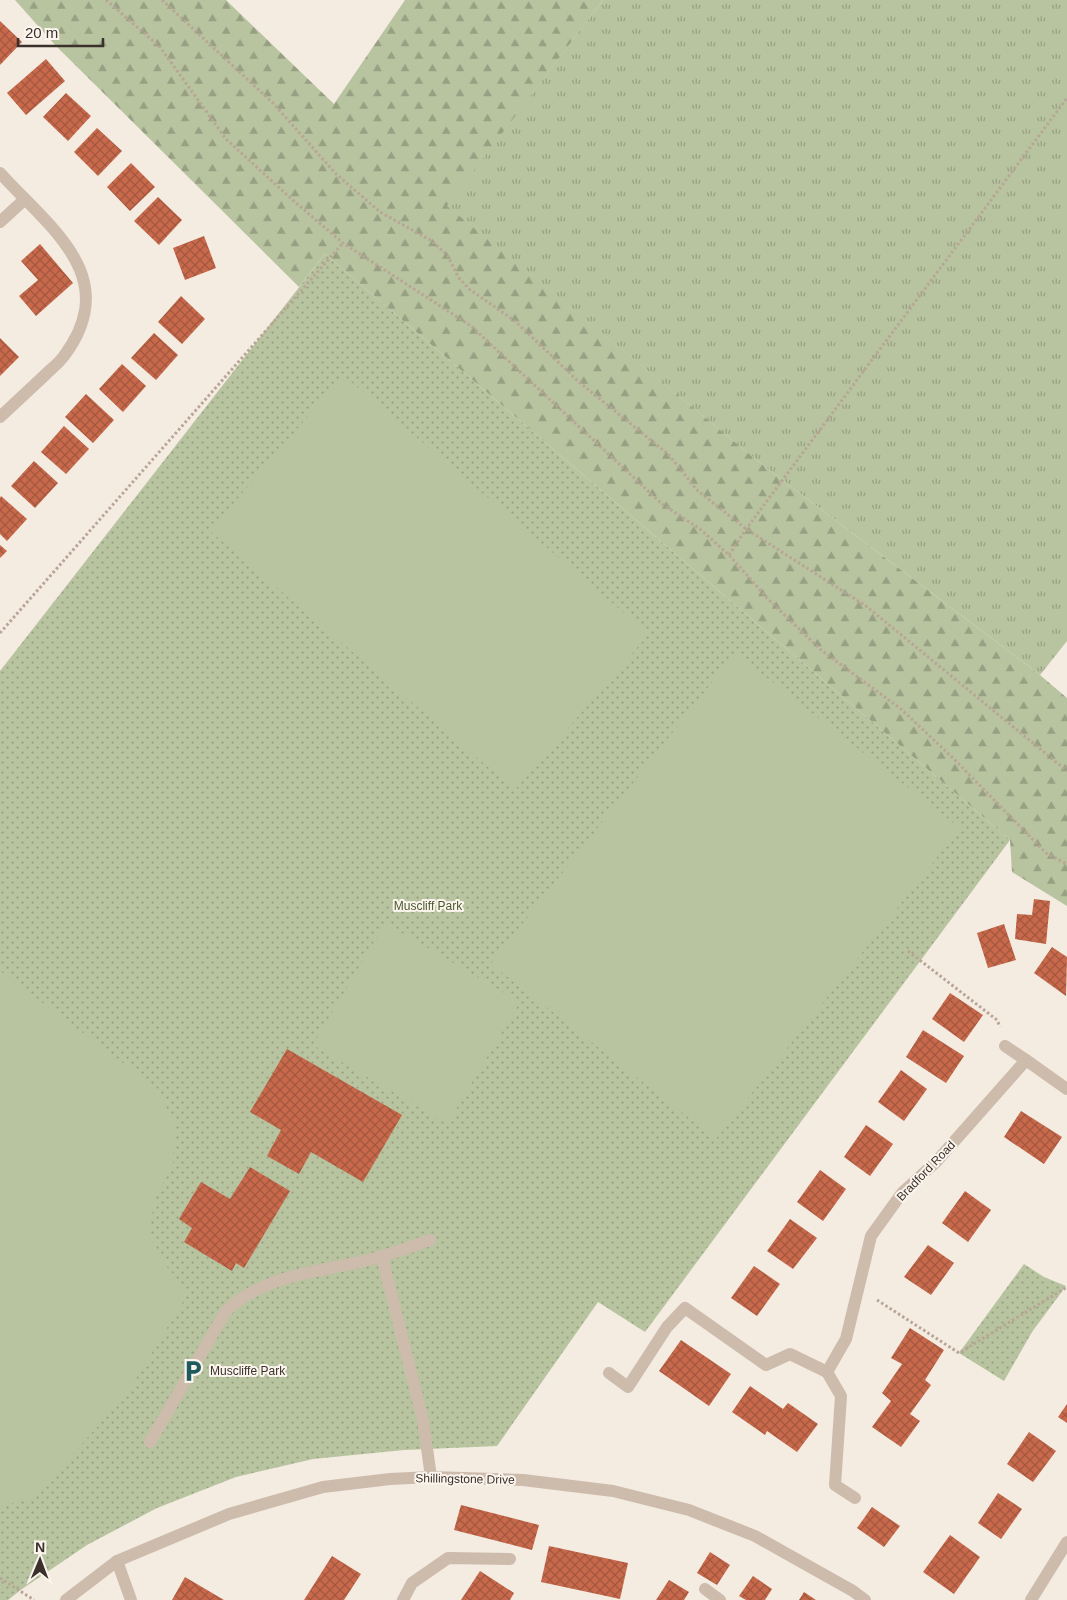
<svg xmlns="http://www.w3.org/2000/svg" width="1067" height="1600" font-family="Arial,sans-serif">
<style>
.grass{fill:url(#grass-tufts)}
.forest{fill:url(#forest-firs)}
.park{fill:url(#park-dots)}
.pitch{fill:#b8c4a0}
.building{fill:url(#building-cross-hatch)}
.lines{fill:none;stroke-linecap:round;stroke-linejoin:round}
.path{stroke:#b9a596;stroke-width:3;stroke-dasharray:2.5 2.5;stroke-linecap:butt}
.minor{stroke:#cdbbac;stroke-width:12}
.labels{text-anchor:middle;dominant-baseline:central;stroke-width:4;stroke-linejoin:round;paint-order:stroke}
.park-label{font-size:12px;fill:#4a5a2e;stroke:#fbf5ee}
.street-label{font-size:12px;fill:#3b302b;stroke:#fbf5ee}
.poi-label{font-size:12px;fill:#3b302b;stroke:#fbf5ee;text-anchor:start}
</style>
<defs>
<pattern id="grass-tufts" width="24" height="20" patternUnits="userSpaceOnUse" patternTransform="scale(1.25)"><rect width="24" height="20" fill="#b8c4a0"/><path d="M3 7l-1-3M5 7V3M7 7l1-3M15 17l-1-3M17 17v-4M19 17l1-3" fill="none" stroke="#97a083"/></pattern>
<pattern id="forest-firs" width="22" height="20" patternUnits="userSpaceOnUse" patternTransform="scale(1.25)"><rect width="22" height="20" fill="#b8c4a0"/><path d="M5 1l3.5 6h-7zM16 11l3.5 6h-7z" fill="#97a083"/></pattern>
<pattern id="park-dots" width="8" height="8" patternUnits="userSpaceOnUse" patternTransform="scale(1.25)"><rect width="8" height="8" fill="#b8c4a0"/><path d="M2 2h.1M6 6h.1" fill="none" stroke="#97a083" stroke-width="1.8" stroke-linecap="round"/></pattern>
<pattern id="building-cross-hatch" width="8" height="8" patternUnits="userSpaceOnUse" patternTransform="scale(1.25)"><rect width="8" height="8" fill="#c8694b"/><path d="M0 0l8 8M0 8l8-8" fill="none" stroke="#a4573f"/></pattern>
</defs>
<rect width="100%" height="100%" fill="#f4ebe1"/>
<path class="grass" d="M603 0H1067V641L1040 675 769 470 446 206Z"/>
<path class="forest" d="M15 0H226L334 104 405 0H603L447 206 769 470 1040 675 1067 698V906L1012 872 1010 840 325 254 299 287 56 46Z"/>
<g class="park">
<path d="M325 254 1010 840 645 1332 598 1302 497 1446 404 1450 313 1459 236 1477 157 1508 87 1545 22 1589 8 1600H0V671Z"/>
<path d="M1024 1264 1044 1277 1066 1286 1032 1332 1004 1381 959 1353Z"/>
</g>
<g class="pitch">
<path d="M343 375 649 634 515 790 210 531Z"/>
<path d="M735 653 960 828 716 1139 491 964Z"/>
<path d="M385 923 520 1002 447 1124 313 1045Z"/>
<path d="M0 971 158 1089 174 1123 173 1165 155 1198 149 1234 167 1267 189 1292 126 1395 33 1498 0 1506Z"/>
</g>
<g class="building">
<path d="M0 21 22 42 0 65Z"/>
<path d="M46 59 65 81 26 115 7 93Z"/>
<path d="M66 93 91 116 68 141 43 117Z"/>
<path d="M97 128 122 151 98 176 74 152Z"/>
<path d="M131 163 155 187 130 211 107 187Z"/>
<path d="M158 197 182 220 159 245 134 221Z"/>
<path d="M204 236 216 268 185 280 173 248Z"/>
<path d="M40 244 73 283 36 316 19 296 38 280 21 261Z"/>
<path d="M181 296 205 319 182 344 158 322Z"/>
<path d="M154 333 178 355 156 380 131 358Z"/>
<path d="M0 338 19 357 0 376Z"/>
<path d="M122 364 146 386 123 412 99 389Z"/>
<path d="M86 394 114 420 93 443 65 417Z"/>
<path d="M64 426 89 449 66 474 41 452Z"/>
<path d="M34 461 58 483 35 508 11 486Z"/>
<path d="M1 496 27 519 7 541 0 534V498Z"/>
<path d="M0 545 7 551 0 558Z"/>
<path d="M1034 899 1050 901 1046 944 1015 939 1017 914 1032 915Z"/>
<path d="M1004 924 1016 960 988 968 977 933Z"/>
<path d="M1052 947 1067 957 1066 996 1034 973Z"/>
<path d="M950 993 983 1015 964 1042 932 1019Z"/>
<path d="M923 1030 964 1056 946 1083 906 1057Z"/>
<path d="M287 1049 402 1115 363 1182 311 1152 299 1174 267 1156 281 1130 250 1112Z"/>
<path d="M901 1070 927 1089 904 1121 878 1102Z"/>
<path d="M1021 1111 1062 1137 1044 1164 1004 1137Z"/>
<path d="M866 1125 893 1144 870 1176 844 1157Z"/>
<path d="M250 1167 290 1191 244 1268 236 1263 232 1271 184 1242 192 1228 179 1219 201 1182 230 1199Z"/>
<path d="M820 1170 846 1189 823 1221 797 1202Z"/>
<path d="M965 1191 991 1210 968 1242 942 1223Z"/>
<path d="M790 1219 817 1238 793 1269 767 1251Z"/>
<path d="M928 1245 954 1263 931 1295 904 1277Z"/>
<path d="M754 1266 780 1284 757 1316 731 1298Z"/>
<path d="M910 1328 944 1350 925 1380 931 1385 910 1414 920 1421 901 1447 872 1427 891 1401 882 1393 902 1364 891 1358Z"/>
<path d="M681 1340 731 1374 709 1406 659 1371Z"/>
<path d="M750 1386 783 1409 788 1403 818 1424 797 1452 767 1431 765 1435 732 1412Z"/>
<path d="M1067 1404V1423L1058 1417Z"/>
<path d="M1029 1432 1056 1451 1033 1482 1007 1464Z"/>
<path d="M998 1493 1022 1509 1001 1539 978 1523Z"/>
<path d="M461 1505 539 1525 532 1550 454 1530Z"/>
<path d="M872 1507 900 1526 884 1547 857 1528Z"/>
<path d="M950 1535 980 1557 954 1594 923 1572Z"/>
<path d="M549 1546 628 1563 620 1599 541 1582Z"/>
<path d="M710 1552 730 1565 717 1585 697 1573Z"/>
<path d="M332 1556 361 1574 344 1600H304Z"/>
<path d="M480 1571 514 1593 510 1600H461Z"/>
<path d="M753 1576 772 1589 765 1600H746L739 1596Z"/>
<path d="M185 1577 224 1600H172Z"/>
<path d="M669 1580 689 1592 684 1600H656Z"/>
<path d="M804 1592 816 1600H799Z"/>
</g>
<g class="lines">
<g class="path">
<path d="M106 0 160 47 226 139 296 203 343 243 471 326 662 504 700 529 729 555 769 600 821 650 901 709 954 759 1046 853 1067 864"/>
<path d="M162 0 273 103 335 173 380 212 432 241 448 256 458 277 469 289 515 321 579 382 668 454 697 490 746 529 866 606 1067 771"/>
<path d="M729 555 746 529 1067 98"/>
<path d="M0 633 343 243"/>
<path d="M908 951 997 1020 1000 1027"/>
<path d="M877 1300 959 1353 1067 1287"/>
<path d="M0 1578 34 1600"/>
</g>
<g class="minor">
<path d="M0 173C50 228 123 277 64 356 59 363 51 369 45 375 30 389 15 403 0 417"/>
<path d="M0 222 24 200"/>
<path d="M1005 1046 1026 1060"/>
<path d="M382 1257 423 1420 431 1477"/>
<path d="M827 1372 846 1339 871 1236 902 1193 936 1162 1026 1060 1067 1089"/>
<path d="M609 1373 628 1387 667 1327 685 1308 766 1365 790 1354 827 1372 841 1396 835 1485 855 1498"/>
<path d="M150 1442 226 1311C268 1271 329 1272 383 1256 398 1252 414 1245 430 1240"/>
<path d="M117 1561 131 1600"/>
<path d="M705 1589 720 1600"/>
<path d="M66 1600 117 1561 229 1514 323 1487 390 1479 431 1477 523 1480 613 1491 689 1510 755 1536 853 1591 865 1600"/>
<path d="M403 1600 412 1583 448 1558 510 1559"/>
<path d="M1031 1600 1067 1542"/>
</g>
</g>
<defs>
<symbol id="parking-bare" viewBox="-9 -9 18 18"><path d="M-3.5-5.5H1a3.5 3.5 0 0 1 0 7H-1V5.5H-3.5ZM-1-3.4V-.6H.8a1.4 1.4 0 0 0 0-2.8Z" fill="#1f5a5e" stroke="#fbf5ee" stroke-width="2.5" paint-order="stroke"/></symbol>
</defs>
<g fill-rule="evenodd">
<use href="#parking-bare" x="177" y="1355" width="32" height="32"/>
</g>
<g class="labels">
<g class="park-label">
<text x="428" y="906">Muscliff Park</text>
</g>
<g class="street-label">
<text transform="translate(926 1171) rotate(-46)">Bradford Road</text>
<text transform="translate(465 1479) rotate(1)">Shillingstone Drive</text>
</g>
<g class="poi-label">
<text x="210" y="1371">Muscliffe Park</text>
</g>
</g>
<g transform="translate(40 1560) rotate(1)" stroke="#fbf5ee" stroke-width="4" paint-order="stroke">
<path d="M0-4L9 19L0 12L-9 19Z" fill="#3b302b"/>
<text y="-8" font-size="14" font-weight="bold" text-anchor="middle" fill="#3b302b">N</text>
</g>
<path d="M18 38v8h85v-8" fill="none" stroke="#3b302b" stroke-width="2.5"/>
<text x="25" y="38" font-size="15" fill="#3b302b" stroke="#fbf5ee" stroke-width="4" paint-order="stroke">20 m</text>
</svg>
